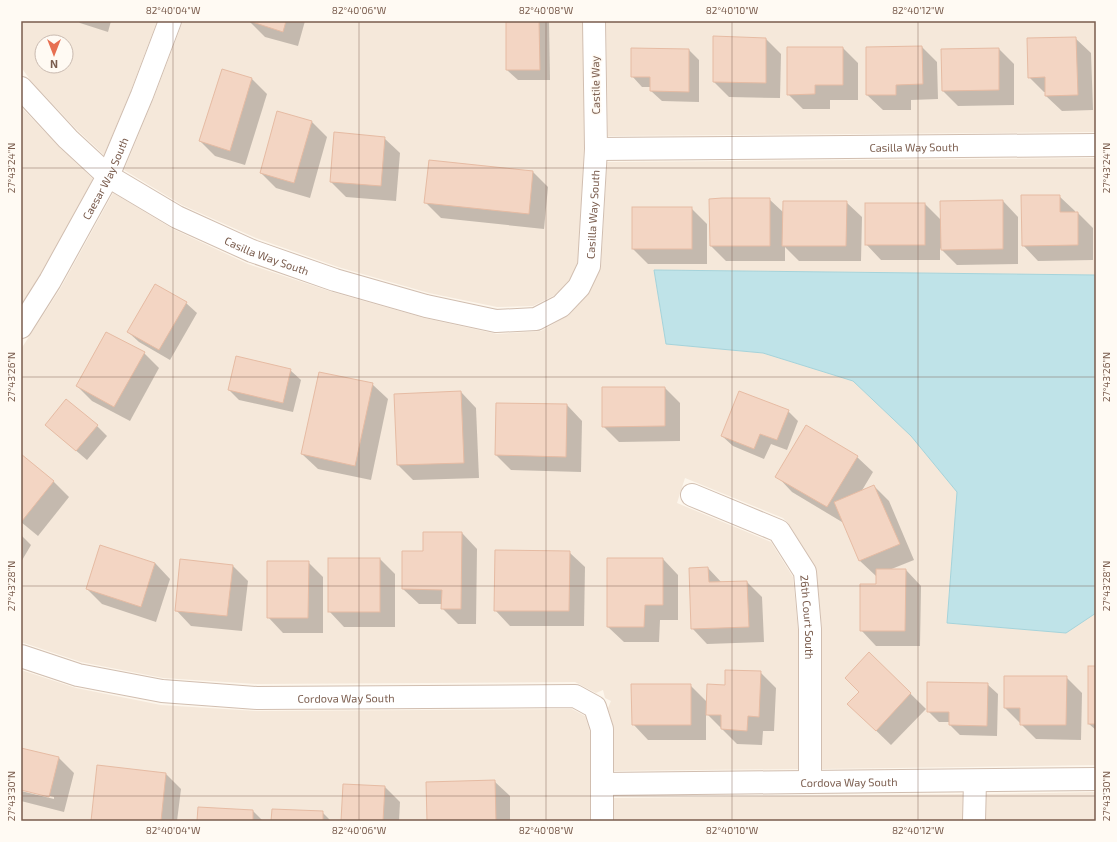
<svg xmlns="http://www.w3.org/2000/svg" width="1117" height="842" font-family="'Exo 2',sans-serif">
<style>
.residential{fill:#f5e8da;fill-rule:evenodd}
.water{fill:#bfe3e8;stroke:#a5d3da}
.shadow{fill:#0003}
.building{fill:#f3d5c3;stroke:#e6bba3}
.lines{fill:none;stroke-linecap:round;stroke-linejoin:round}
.street-casing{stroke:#d1beb0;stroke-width:24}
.street{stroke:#fff;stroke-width:22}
.ticks{fill:none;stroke:#7a5c4d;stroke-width:1;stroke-opacity:0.45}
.labels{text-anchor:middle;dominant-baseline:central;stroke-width:3;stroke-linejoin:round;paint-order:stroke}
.street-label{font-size:11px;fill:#7a5c4d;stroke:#fffaf3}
.neatline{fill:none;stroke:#7a5c4d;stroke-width:1.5}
.ticks-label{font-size:10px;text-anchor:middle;fill:#7a5c4d}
</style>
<rect width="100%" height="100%" fill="#fdf6ec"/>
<g class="residential">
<path d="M21 21H157L131 90 104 155 76 129 31 81 21 67ZM42 42H66V66H42Z"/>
<path d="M183 21H583L584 148 578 262 570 279 555 295 533 306 497 307 429 293 338 267 256 238 182 205 124 170 153 100Z"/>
<path d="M606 21H1096V132L608 136Z"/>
<path d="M21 107 60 148 93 179 41 274 21 305Z"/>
<path d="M1096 158V277L1095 275 654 270 666 344 763 353 853 381 911 436 957 492 947 623 1066 633 1096 613V765L822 769V629L816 571 814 565 788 523 783 518 685 478 677 503 771 542 793 577 798 630V769L614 771V729L608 708 611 701 605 698 603 690 596 693 575 682 257 684 163 678 81 662 21 642V349L60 289 113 193 173 229 248 264 332 292 424 318 497 334 541 331 569 315 589 293 601 267 607 162Z"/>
<path d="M21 670 76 688 161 705 256 711 572 709 585 716 590 732V821H21Z"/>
<path d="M1096 792V821H985L986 794Z"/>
<path d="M963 794 962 821H614V798Z"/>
</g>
<path class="water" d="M654 270 1095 275 1096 613 1066 633 947 623 957 492 911 436 853 381 763 353 666 344Z"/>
<g class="shadow">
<path d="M78 21H111L108 32 80 23Z"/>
<path d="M305 21 298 46 265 37 250 22Z"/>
<path d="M507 21H549L550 80H518L507 70Z"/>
<path d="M1075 38 1091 53 1093 110 1062 111 1046 96V92H1044L1029 77Z"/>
<path d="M766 39 781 54 780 98 729 97 714 82Z"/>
<path d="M922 47 937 62 938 99 911 100V110H883L867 95Z"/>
<path d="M843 48 858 63V100H830V109H803L788 94Z"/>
<path d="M999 49 1014 64V105L958 106 943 91Z"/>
<path d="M689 50 699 60V102L662 101 651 91V87H642L632 76Z"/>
<path d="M252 79 267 94 245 165 215 156 200 141Z"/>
<path d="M312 122 327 137 310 198 276 188 261 173Z"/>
<path d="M384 138 400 153 396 201 346 197 331 182Z"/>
<path d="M429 161 533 172 548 187 544 229 441 218 425 202Z"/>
<path d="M1059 196 1075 211V213H1078L1093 228V260L1038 261 1023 245Z"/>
<path d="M769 199 784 213 846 202 862 217 861 261H799L785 247V261H726L711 246Z"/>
<path d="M1003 201 1018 217V264L957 265 940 248V260H881L866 244V204H925L941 220Z"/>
<path d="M691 208 707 224V264H648L633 249Z"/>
<path d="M155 285 186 303 197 313 170 360 139 342 128 332Z"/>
<path d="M144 353 159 368 130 421 92 401 77 386Z"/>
<path d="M290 370 301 380 293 412 239 400 229 390Z"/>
<path d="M372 384 388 399 371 480 318 469 302 454Z"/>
<path d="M665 388 680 403V441L619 442 603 426Z"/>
<path d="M461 392 476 408 479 478 413 480 398 465Z"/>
<path d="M497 404 567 405 582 421 581 472 511 470 496 455Z"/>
<path d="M788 411 798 421 787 450 771 444 764 459 733 446 722 436Z"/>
<path d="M46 425 97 426 107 436 87 460Z"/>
<path d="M21 456 54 482 69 497 38 536 21 522Z"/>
<path d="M857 457 873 472 861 492 874 486 889 501 914 560 889 570H906L921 586 920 646H876L861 630 876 585 877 576H876L860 561 843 520 842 522 792 492 777 476Z"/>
<path d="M462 533 477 549 476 624H458L442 608V604H419L403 589 424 552Z"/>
<path d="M21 535 31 545 21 562Z"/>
<path d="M569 552 585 567 584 626H510L495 610Z"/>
<path d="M380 559 395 574V627H344L329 611Z"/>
<path d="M663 559 678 575V620H660L659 642H624L608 627Z"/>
<path d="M308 562 323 577V633H283L268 617Z"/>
<path d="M155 563 170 579 156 622 102 604 87 589Z"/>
<path d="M233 566 248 581 242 631 191 626 176 610Z"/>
<path d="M708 568 722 583 747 582 762 597 764 642 707 644 692 628Z"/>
<path d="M869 653 926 709 891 745 864 719Z"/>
<path d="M1096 667V730L1089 724Z"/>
<path d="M760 672 776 688 774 731H763L762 745 737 744 706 713V740H648L633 724 690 685 707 702 726 686Z"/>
<path d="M1066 677 1082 693 1081 740 1036 739 1005 708Z"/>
<path d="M987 684 998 694 997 736 960 735 950 725V722H939L928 711Z"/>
<path d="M21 749 59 758 74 773 64 812 21 801V791L54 799V797L21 789Z"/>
<path d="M166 774 181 789 177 821H92Z"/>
<path d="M494 781 510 796V821H428Z"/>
<path d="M385 787 400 802 399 821H342Z"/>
<path d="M253 811 263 821H198Z"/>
<path d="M322 812 331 821H272Z"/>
</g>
<g class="building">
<path d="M249 21H286L283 32Z"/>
<path d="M506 21H539L540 70H506Z"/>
<path d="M713 36 766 38V83L713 82Z"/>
<path d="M1076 37 1078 95 1045 96V77L1028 78 1027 38Z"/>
<path d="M922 46 923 84 896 85V95H866V47Z"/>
<path d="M787 47H843V85H815V94L787 95Z"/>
<path d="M631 48 689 49V92L650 91V77H631Z"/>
<path d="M999 48V90L942 91 941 49Z"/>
<path d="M222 69 252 78 230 151 199 141Z"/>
<path d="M277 111 312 121 294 183 260 173Z"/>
<path d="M334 132 385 137 381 186 330 182Z"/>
<path d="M429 160 533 171 529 214 424 203Z"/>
<path d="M1021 195H1060V212H1078V245L1022 246Z"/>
<path d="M722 198H770V246H710L709 199Z"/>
<path d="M1003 200V249L941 250 940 201Z"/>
<path d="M783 201H847L846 246H782Z"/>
<rect x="865" y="203" width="60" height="42"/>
<rect x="632" y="207" width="60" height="42"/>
<path d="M155 284 187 302 159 350 127 332Z"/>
<path d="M106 332 145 352 114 407 76 386Z"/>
<path d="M236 356 291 369 283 403 228 390Z"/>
<path d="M319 372 373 383 355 466 301 454Z"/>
<path d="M602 387H665V426L602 427Z"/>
<path d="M461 391 464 463 397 465 394 394Z"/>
<path d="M739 391 789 410 777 440 760 434 754 449 721 436Z"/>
<path d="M66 399 98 425 76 451 45 425Z"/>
<path d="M496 403 567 404 566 457 495 455Z"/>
<path d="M806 425 858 456 827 507 775 477Z"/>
<path d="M21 454 54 481 22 521H21Z"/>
<path d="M874 485 900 544 859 561 834 502Z"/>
<path d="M423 532H462L461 609H441L442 590 402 589V551H423Z"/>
<path d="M100 545 155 563 141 607 86 589Z"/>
<path d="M495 550 570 551 569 611H494Z"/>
<rect x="328" y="558" width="52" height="54"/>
<path d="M607 558H663V605H645L644 627H607Z"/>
<path d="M180 559 233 565 227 616 175 611Z"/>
<path d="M267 561H309L308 618H267Z"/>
<path d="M708 567 709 582 747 581 749 627 691 629 689 568Z"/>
<path d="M876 569H906L905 631H860V584H876Z"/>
<path d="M869 652 911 693 876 731 847 704 859 692 845 678Z"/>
<rect x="1088" y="666" width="8" height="58"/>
<path d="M725 670 761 671 759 717 748 716 747 731 721 729V715H706L707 684 725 685Z"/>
<path d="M1004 676H1067L1066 725H1020V708H1004Z"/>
<path d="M927 682 988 683 987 726 949 725V712H927Z"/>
<path d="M631 684H691V725H632Z"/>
<path d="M21 748 59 757 49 797 21 790Z"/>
<path d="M97 765 166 773 161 821H91Z"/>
<path d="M495 780 496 821H427L426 782Z"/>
<path d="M343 784 385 786 383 821H341Z"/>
<path d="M198 807 253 810V821H197Z"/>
<path d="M272 809 323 811V821H271Z"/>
</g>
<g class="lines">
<defs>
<g id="street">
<path id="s1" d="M21 88 68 139 108 176 177 217 252 251 335 280 426 306 496 321 536 319 561 306 579 287 589 266 596 149 594 21"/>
<path id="s2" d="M596 149 1096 145"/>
<path id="s3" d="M21 327 50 281 108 176 142 95 170 21"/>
<path id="s4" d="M692 495 779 531 805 572 810 629V782"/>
<path id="s5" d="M21 656 78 675 162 691 257 698 575 696 595 707 602 729V821"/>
<path id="s6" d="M602 784 1096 779"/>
<path d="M974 821 975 781"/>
</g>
</defs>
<use href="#street" class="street-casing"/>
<use href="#street" class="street"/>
</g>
<path class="ticks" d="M173 21V821M359 21V821M546 21V821M732 21V821M918 21V821M21 168H1096M21 377H1096M21 586H1096M21 796H1096"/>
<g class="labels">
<g class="street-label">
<text transform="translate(595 85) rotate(-91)">Castile Way</text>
<text stroke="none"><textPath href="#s2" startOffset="318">Casilla Way South</textPath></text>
<text stroke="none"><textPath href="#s3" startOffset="171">Caesar Way South</textPath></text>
<text stroke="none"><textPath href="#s1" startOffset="710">Casilla Way South</textPath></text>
<text stroke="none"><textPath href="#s1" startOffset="302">Casilla Way South</textPath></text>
<text stroke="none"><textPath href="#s4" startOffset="188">26th Court South</textPath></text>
<text stroke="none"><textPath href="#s5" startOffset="330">Cordova Way South</textPath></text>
<text stroke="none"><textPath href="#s6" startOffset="247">Cordova Way South</textPath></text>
</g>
</g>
<rect width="1117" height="842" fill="none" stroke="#fffaf3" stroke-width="44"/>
<g transform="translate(54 54) rotate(180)"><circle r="19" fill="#fffaf3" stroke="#cabbb1"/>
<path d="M0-3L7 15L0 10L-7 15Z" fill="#e76f51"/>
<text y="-6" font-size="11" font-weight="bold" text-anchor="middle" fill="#7a5c4d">N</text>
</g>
<rect x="22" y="22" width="1073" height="798" class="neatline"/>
<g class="ticks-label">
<text x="173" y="14">82°40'04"W</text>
<text x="359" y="14">82°40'06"W</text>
<text x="546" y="14">82°40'08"W</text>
<text x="732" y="14">82°40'10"W</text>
<text x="918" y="14">82°40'12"W</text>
<text transform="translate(1106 168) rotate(-90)" y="4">27°43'24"N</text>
<text transform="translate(11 168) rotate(-90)" y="4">27°43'24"N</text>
<text transform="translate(1106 377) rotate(-90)" y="4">27°43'26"N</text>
<text transform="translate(11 377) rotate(-90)" y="4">27°43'26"N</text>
<text transform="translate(1106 586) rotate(-90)" y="4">27°43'28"N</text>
<text transform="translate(11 586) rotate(-90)" y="4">27°43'28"N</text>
<text transform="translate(1106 796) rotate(-90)" y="4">27°43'30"N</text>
<text transform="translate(11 796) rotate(-90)" y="4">27°43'30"N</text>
<text x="173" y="834">82°40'04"W</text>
<text x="359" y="834">82°40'06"W</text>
<text x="546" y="834">82°40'08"W</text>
<text x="732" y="834">82°40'10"W</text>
<text x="918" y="834">82°40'12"W</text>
</g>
</svg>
